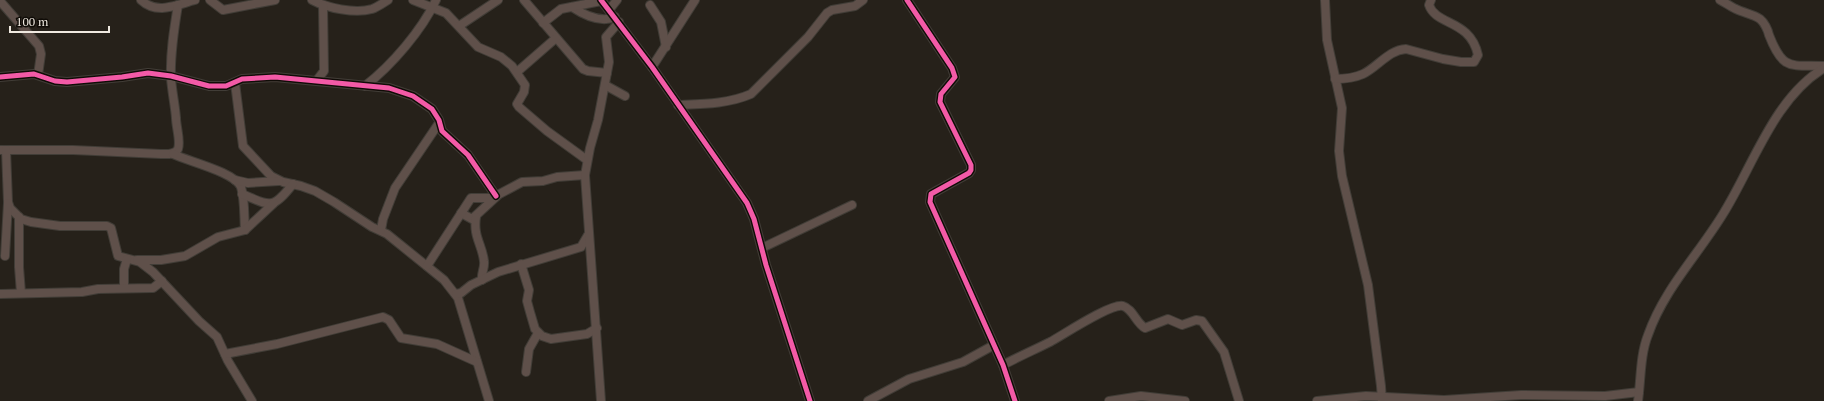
<svg xmlns="http://www.w3.org/2000/svg" width="1824" height="401" font-family="'PT Serif',serif">
<style>
.lines{fill:none;stroke-linecap:round;stroke-linejoin:round}
.minor-casing{stroke:#413d37;stroke-width:10}
.minor{stroke:#5f504a;stroke-width:8}
.cycleway-casing{stroke:#100c07;stroke-width:8}
.cycleway{stroke:#f35aa7;stroke-width:5}
</style>
<rect width="100%" height="100%" fill="#26211a"/>
<g class="lines">
<defs>
<g id="minor">
<path d="M141 0C157 15 176 5 195 0"/>
<path d="M210 0 223 10 275 0"/>
<path d="M312 0C327 8 355 14 372 9 378 7 383 3 388 0"/>
<path d="M413 0 446 13 478 47 501 57 512 66 525 85 524 92 517 104 519 107 547 131 587 160"/>
<path d="M524 0 583 69 588 71 607 73"/>
<path d="M601 0 652 67 747 203 754 219 766 265 810 401"/>
<path d="M907 0 952 68 955 77 941 94 940 102 971 165V170L969 173 931 194 930 202 1003 365 1015 401"/>
<path d="M1325 0 1327 40 1342 108 1339 151 1342 176 1368 285 1381 386 1382 401"/>
<path d="M1720 0C1726 3 1731 7 1736 9 1744 13 1753 14 1760 19 1764 22 1768 30 1769 35 1783 71 1790 65 1824 66"/>
<path d="M0 1 39 46 41 54 38 75"/>
<path d="M650 5 661 22 666 47"/>
<path d="M572 7C584 15 601 23 615 17"/>
<path d="M609 10 617 0"/>
<path d="M543 23 561 9 601 1"/>
<path d="M459 26 498 0"/>
<path d="M652 67 695 0"/>
<path d="M517 72 556 38"/>
<path d="M0 77 34 74 55 81 67 82 122 77 148 73 171 76 209 86H226L242 79 275 77 389 88 413 96 432 109 439 120 442 131 468 155 496 196"/>
<path d="M1335 79C1344 79 1354 78 1363 74 1378 67 1388 50 1406 49L1443 59 1461 62H1474L1478 55C1470 19 1436 26 1429 5L1431 0"/>
<path d="M317 80 324 71 323 5"/>
<path d="M235 83 243 146 271 176 283 182 301 186 315 191 334 202 372 227 387 234 444 280 458 298 489 401"/>
<path d="M605 85 625 96"/>
<path d="M365 86C392 65 422 30 436 0"/>
<path d="M678 105C703 104 728 104 751 94L808 37 827 13 832 10 855 6 863 0"/>
<path d="M1 150H73L161 154C167 154 175 155 178 149 181 141 176 127 176 118 175 105 172 92 171 78 170 54 174 29 178 5"/>
<path d="M6 150 8 202 10 208 21 219 31 222 60 226H107L111 228 118 256 140 262 153 272 199 321 217 337 228 361 252 401"/>
<path d="M173 154C187 161 235 172 241 187 245 200 244 217 245 230"/>
<path d="M235 180 248 183 279 181"/>
<path d="M242 194C271 206 272 210 293 184"/>
<path d="M461 213 472 219 497 196"/>
<path d="M19 217V267L21 293"/>
<path d="M476 217C473 237 482 244 484 261 485 268 481 273 482 280"/>
<path d="M381 230 383 219 395 188 439 123"/>
<path d="M762 248 852 205"/>
<path d="M5 256 8 203"/>
<path d="M137 260H161L185 256 218 237 245 230 274 203"/>
<path d="M521 264 529 290 527 301 530 312 535 329 542 336 551 339 587 334 597 328"/>
<path d="M427 266 471 198H492L522 182 543 181 557 177 585 175"/>
<path d="M124 288V269L127 259"/>
<path d="M0 294 82 292 98 289 153 288 162 281"/>
<path d="M456 294 461 293 471 285 498 272 581 247 588 235"/>
<path d="M225 354 277 344 383 317 389 320 401 338 437 344 477 362"/>
<path d="M1003 365C1018 357 1034 350 1050 342 1063 335 1111 303 1123 306 1133 309 1136 323 1145 328L1168 319 1182 325 1196 320 1202 321 1224 352 1239 401"/>
<path d="M526 372 529 349 538 333"/>
<path d="M601 401 585 175 590 148 598 120 609 62 606 37 619 22"/>
<path d="M868 401 909 379 963 362 994 345"/>
<path d="M1109 401 1141 396 1185 401"/>
<path d="M1317 401 1366 396 1444 400 1521 395 1605 396 1639 392"/>
<path d="M1638 401C1641 380 1640 355 1648 335 1664 289 1698 255 1723 214 1753 166 1774 98 1824 68"/>
</g>
</defs>
<use href="#minor" class="minor-casing"/>
<use href="#minor" class="minor"/>
<defs>
<g id="cycleway">
<path d="M601 0 652 67 747 203 754 219 766 265 810 401"/>
<path d="M907 0 952 68 955 77 941 94 940 102 971 165V170L969 173 931 194 930 202 1003 365 1015 401"/>
<path d="M0 77 34 74 55 81 67 82 122 77 148 73 171 76 209 86H226L242 79 275 77 389 88 413 96 432 109 439 120 442 131 468 155 496 196"/>
</g>
</defs>
<use href="#cycleway" class="cycleway-casing"/>
<use href="#cycleway" class="cycleway"/>
</g>
<path d="M10 26v6h99v-6" fill="none" stroke="#efe9e0" stroke-width="2"/>
<text x="16" y="26" font-size="12" fill="#efe9e0" stroke="#100c07" stroke-width="3" paint-order="stroke">100 m</text>
</svg>
